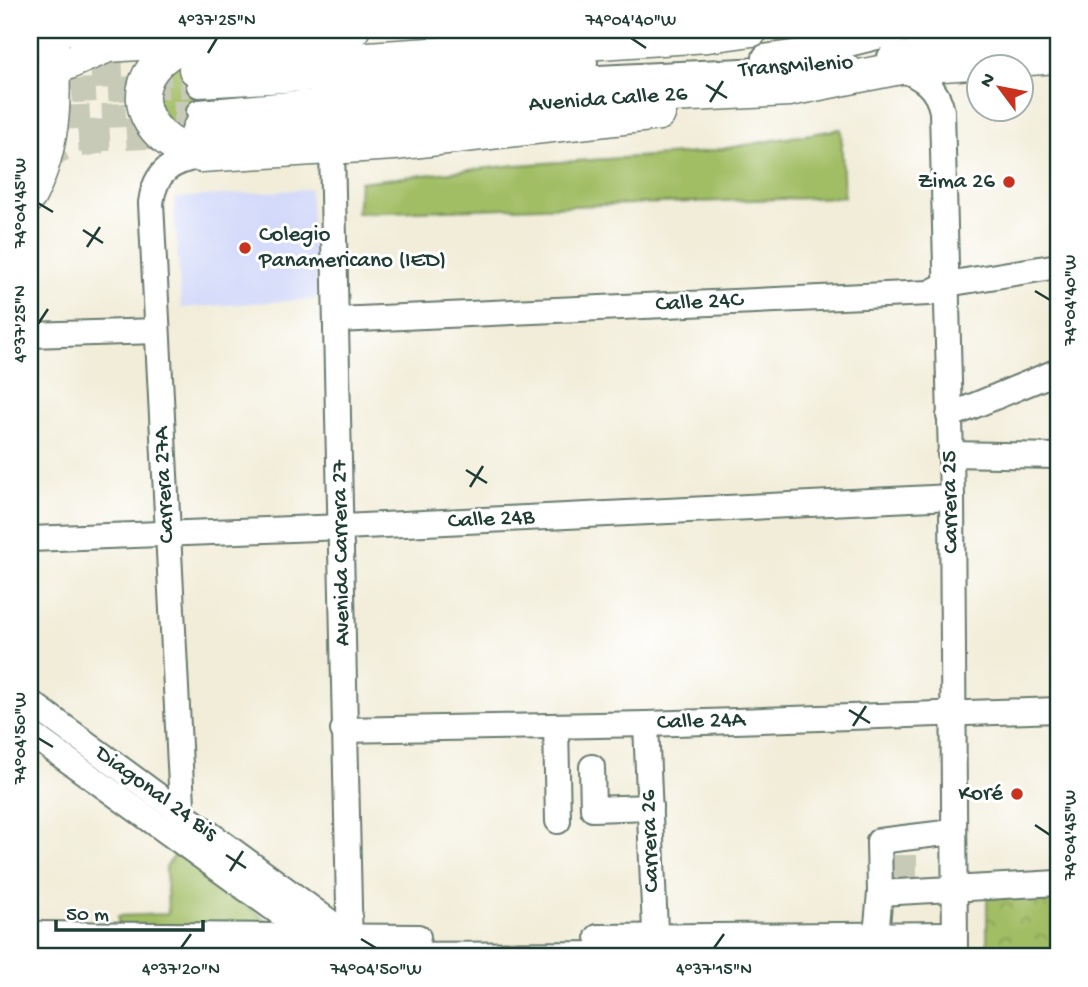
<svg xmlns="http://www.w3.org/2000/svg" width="1088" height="987" font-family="'Gochi Hand',sans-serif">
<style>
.built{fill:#d3d9f9}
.grass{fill:#a2be65;stroke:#607e4c;stroke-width:2}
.park{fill:url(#park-crowns);stroke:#607e4c;stroke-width:2}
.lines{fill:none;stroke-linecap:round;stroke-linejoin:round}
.minor-tunnel{stroke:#c8cab8;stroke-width:24;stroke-dasharray:24 12;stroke-linecap:butt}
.major-tunnel{stroke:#c8cab8;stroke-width:32;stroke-dasharray:32 16;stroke-linecap:butt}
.highway-tunnel{stroke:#c8cab8;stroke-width:35;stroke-dasharray:35 18;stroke-linecap:butt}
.minor-casing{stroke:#697b6e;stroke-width:28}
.major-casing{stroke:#697b6e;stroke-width:35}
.minor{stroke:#fff;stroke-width:24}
.major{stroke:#fff;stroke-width:32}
.ticks{fill:none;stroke:#1f3d34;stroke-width:2.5}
.poi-dot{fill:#c8321e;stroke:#fff;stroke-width:2.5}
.labels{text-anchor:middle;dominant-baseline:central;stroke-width:6;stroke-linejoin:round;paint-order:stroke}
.street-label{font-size:23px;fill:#1f3d34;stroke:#fff}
.poi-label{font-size:23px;fill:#1f3d34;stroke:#fff;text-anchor:end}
.neatline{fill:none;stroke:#1f3d34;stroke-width:2.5}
.ticks-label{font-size:18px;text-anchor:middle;fill:#1f3d34}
</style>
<defs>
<pattern id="park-crowns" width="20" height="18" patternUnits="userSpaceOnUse" patternTransform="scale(1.75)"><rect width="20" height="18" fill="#a2be65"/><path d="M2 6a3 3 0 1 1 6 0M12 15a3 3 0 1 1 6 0" fill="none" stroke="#839c54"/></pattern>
</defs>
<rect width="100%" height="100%" fill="#fff"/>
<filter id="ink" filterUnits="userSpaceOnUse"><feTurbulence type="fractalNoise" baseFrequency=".0143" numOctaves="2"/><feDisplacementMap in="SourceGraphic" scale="14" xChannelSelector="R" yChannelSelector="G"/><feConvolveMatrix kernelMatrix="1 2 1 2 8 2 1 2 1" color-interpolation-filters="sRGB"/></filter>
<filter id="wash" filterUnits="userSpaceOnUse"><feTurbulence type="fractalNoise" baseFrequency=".00686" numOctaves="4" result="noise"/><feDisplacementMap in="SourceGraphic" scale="28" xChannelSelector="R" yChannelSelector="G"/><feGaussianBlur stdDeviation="1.57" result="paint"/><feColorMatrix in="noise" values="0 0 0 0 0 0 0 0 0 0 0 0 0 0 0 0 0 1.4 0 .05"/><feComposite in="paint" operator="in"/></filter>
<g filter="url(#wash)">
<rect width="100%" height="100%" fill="#f2edd9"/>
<path class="built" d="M310 189 317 299 181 308 174 198Z"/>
<g class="grass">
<path d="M192 48 198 150 184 145 149 91Z"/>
<path d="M841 129 844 197 357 213 360 182 515 165 697 153Z"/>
<path d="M177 852 270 923 118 928V916L168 914 166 867Z"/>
</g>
<path class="park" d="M1058 897V957H987V898Z"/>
</g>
<g filter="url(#ink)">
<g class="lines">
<g class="minor-tunnel">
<path d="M36 93 199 85"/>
<path d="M30 119 199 112"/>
<path d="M905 879V855"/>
</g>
<g class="major-tunnel">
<path d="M43 75 195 69"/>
<path d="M30 139 182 131"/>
</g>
<path class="highway-tunnel" d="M30 159 63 143 100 136"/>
<defs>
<g id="minor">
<path d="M765 57 836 47 905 30"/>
<path d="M890 57 1055 30"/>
<path d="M900 68C923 78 937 87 942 111L952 497 955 949"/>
<path d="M199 85 585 63"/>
<path d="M199 112 577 79 847 66"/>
<path d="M332 149C339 416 343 683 350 950"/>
<path d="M337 320 929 293 947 284 1058 266"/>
<path d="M30 335 157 331"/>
<path d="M949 416 1058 371"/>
<path d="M950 454 1058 456"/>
<path d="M30 539 343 527 952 497"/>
<path d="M30 702 349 936"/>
<path d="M646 724 656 953"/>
<path d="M556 726 558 821"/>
<path d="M343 730 646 724 1058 710"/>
<path d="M30 733 313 937"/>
<path d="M592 767 593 809 650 807"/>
<path d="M953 832 879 841 880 893 1058 883"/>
<path d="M184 843 151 203C155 171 171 162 201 156"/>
<path d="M30 934 418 937"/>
<path d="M876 935 880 893"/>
<path d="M598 937 954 934"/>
<path d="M30 956 955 953"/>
</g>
<g id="major">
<path d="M76 30 108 46"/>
<path d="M191 42C121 69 130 136 201 156L394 144 659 114"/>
<path d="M195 69 708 36 752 30"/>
<path d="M30 88 55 69 108 46 353 30"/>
<path d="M198 130 631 98 789 90 900 68 1058 57"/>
<path d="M30 196C58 142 55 88 52 30"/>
</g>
</defs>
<use href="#minor" class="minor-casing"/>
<use href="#major" class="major-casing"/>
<use href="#minor" class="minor"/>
<use href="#major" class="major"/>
</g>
</g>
<path class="ticks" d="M631 38 646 48M208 53 217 38M706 85 727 98M710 102 723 81M38 203 53 212M83 230 103 243M87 247 100 227M1035 291 1050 300M38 324 48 309M466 470 487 483M470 487 483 466M849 710 870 723M853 726 866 706M38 738 53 747M1035 825 1050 835M226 855 246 868M230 871 243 851M361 939 376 948M181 948 191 934M714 948 724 934"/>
<g class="poi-dot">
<circle cx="1009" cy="182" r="7"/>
<circle cx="245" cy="248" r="7"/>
<circle cx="1017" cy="794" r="7"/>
</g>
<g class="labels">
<g class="street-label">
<text transform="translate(796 67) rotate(-4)">TransMilenio</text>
<text transform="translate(608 100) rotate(-4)">Avenida Calle 26</text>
<text transform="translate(699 303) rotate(-3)">Calle 24C</text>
<text transform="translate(165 485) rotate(-93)">Carrera 27A</text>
<text transform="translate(951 502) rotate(-91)">Carrera 25</text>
<text transform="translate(491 520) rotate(-3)">Calle 24B</text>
<text transform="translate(342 553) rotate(-91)">Avenida Carrera 27</text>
<text transform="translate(701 722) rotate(-2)">Calle 24A</text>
<text transform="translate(156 794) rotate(36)">Diagonal 24 Bis</text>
<text transform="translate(651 841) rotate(-92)">Carrera 26</text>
</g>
<g class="poi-label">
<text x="995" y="182">Zima 26</text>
<text x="259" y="235" text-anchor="start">Colegio<tspan x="259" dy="26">Panamericano (IED)</tspan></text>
<text x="1003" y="794">Koré</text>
</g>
</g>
<rect width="1088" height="987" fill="none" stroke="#fff" stroke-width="77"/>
<g transform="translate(1000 88) rotate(302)"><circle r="33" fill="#ffffff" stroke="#a5b1ae" stroke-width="2"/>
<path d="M0-5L12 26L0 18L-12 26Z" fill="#c8321e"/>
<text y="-10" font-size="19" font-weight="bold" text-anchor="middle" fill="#1f3d34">N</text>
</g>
<path d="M56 920v10h147v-10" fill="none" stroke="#1f3d34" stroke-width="3.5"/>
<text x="66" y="920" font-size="21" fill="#1f3d34" stroke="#ffffff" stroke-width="5" paint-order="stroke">50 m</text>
<rect x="38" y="38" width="1012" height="910" class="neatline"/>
<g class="ticks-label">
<text x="217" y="25">4°37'25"N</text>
<text x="631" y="25">74°04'40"W</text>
<text transform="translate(19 203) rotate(-90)" y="6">74°04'45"W</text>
<text transform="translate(1069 300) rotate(-90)" y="6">74°04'40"W</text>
<text transform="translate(19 324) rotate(-90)" y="6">4°37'25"N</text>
<text transform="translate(19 738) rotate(-90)" y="6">74°04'50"W</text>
<text transform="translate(1069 835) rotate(-90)" y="6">74°04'45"W</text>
<text x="181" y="974">4°37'20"N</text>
<text x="376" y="974">74°04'50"W</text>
<text x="714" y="974">4°37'15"N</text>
</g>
</svg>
